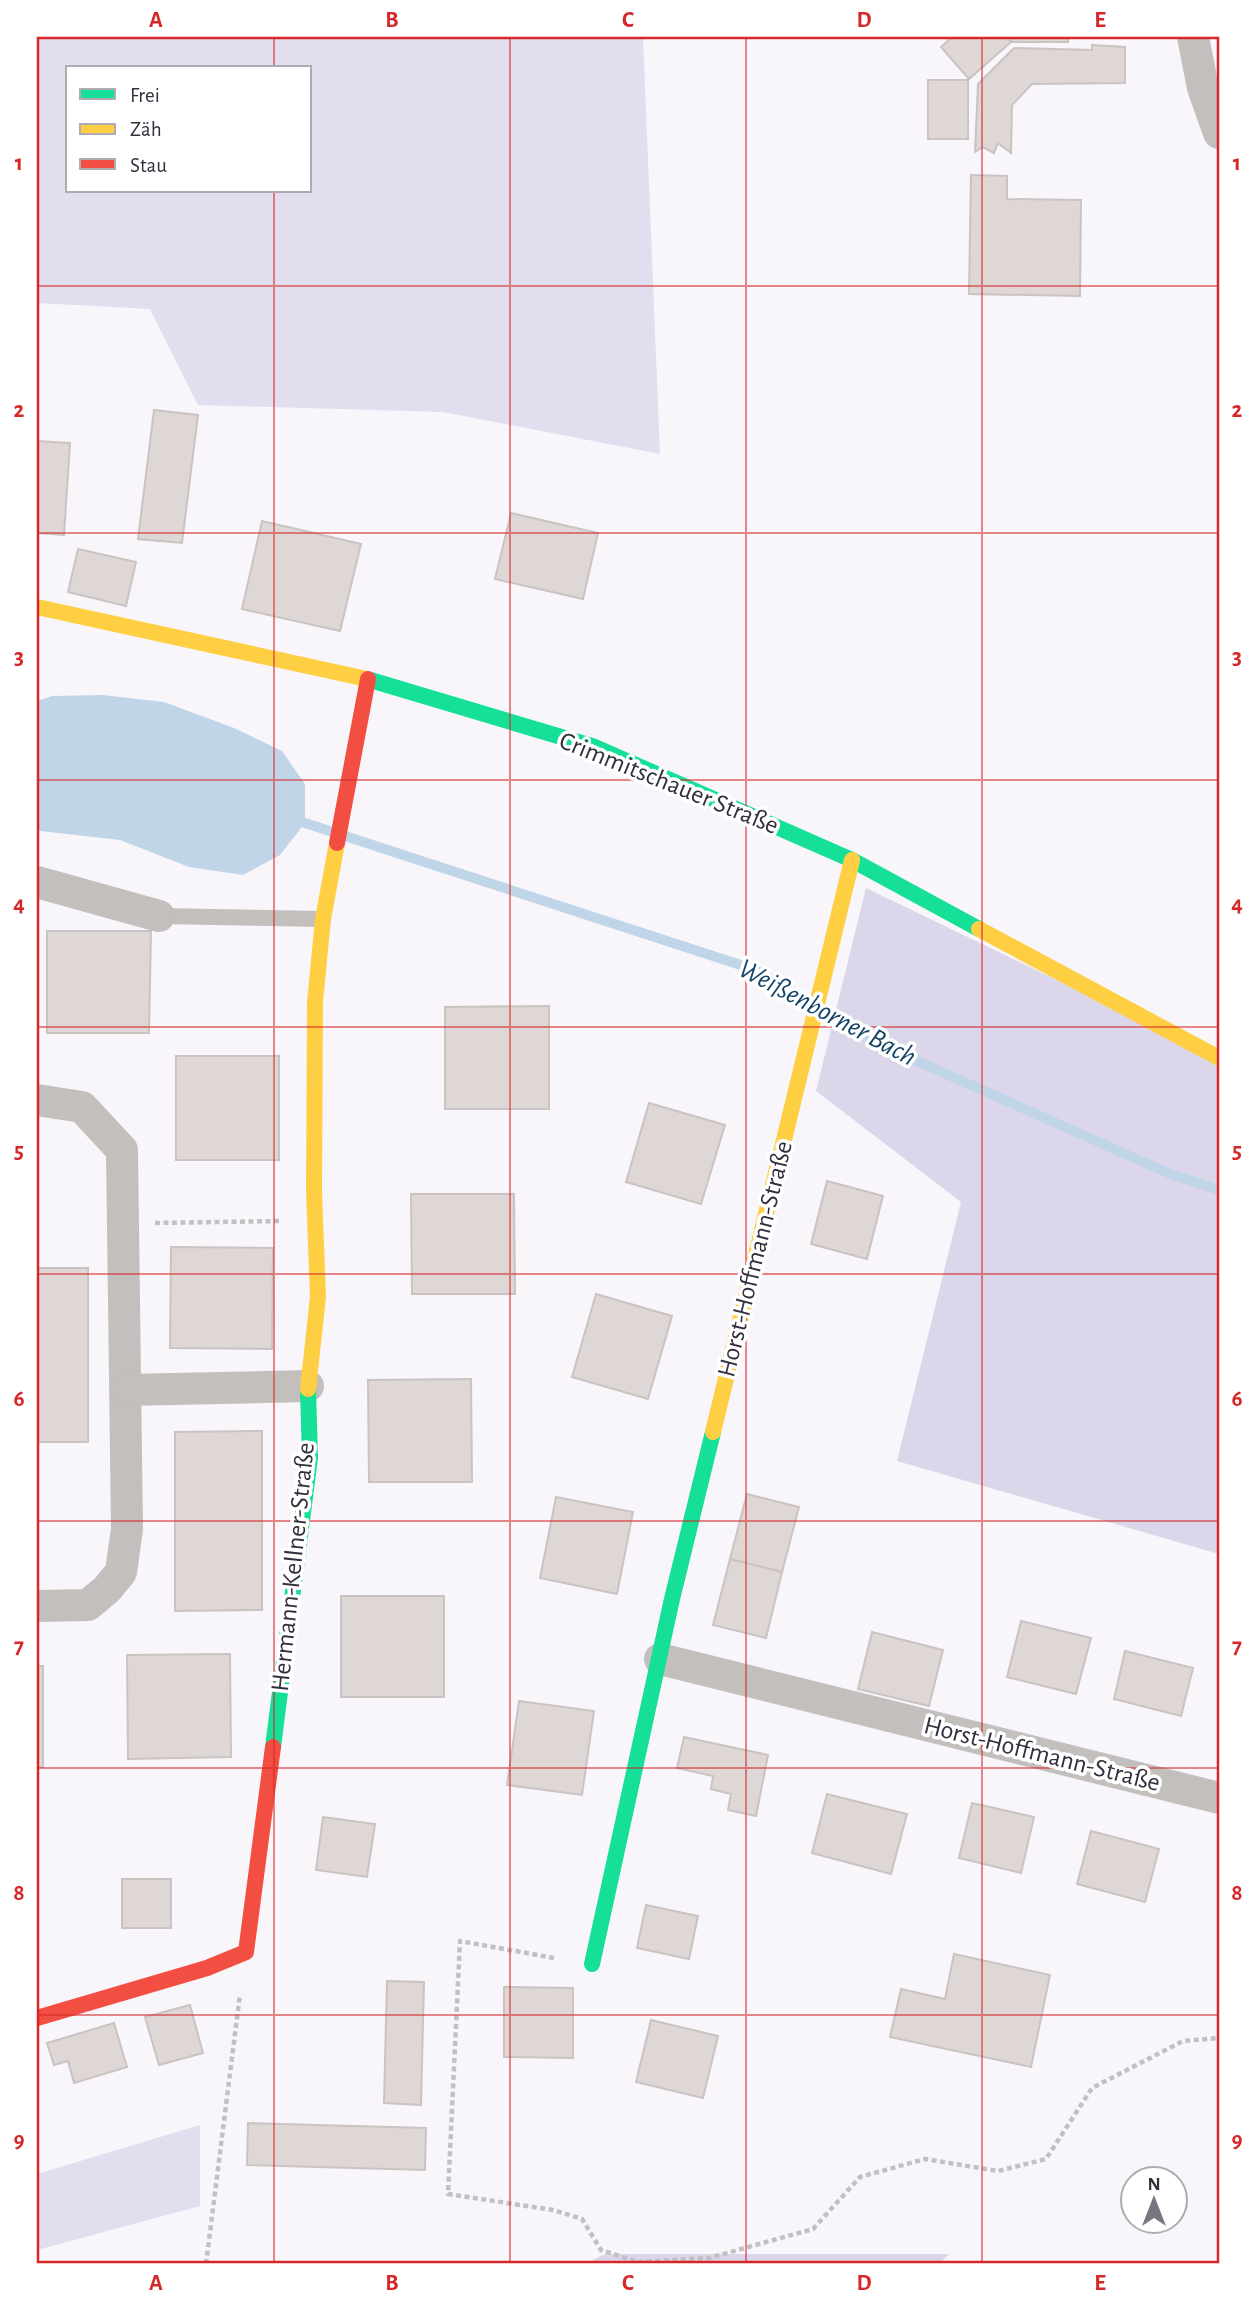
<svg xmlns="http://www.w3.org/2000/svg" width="1256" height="2301" font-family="'Alegreya Sans',sans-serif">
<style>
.green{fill:#e3ddf0;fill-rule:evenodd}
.forest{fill:#dcd6ea}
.water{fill:#c1d5e8}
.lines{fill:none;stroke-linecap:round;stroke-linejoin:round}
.stream{stroke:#c1d5e8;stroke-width:10}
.building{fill:#dfd7d6;stroke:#cac3c2;stroke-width:2}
.path{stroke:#c2c0c0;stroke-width:4.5;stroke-dasharray:5 3.5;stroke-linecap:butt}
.lane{stroke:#c3bfbd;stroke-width:16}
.street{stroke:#c3bfbd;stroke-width:32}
.fast{stroke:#16e098;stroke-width:16}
.slow{stroke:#ffcf43;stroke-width:16}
.jam{stroke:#f24e42;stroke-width:16}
.grid{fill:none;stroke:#d62828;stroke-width:2;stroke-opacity:0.55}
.labels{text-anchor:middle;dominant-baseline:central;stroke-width:7;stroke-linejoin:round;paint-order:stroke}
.street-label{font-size:26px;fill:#332f3c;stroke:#fff}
.water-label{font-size:28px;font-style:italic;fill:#144466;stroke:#fff}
.neatline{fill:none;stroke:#d62828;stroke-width:2.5}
.grid-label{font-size:23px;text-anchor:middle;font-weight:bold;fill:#d62828}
</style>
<rect width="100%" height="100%" fill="#f8f6fb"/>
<g class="green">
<path d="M37 37H643L660 454 443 412 198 405 150 309 37 303ZM68 68H310V191H68Z"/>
<path d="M200 2125V2206L37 2250V2174Z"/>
</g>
<g class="forest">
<path d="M866 888 1219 1058V1554L897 1461 961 1202 816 1091Z"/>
<path d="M605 2254H949L939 2264H586Z"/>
</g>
<path class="water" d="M103 695 164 702 234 728 282 751 305 784V823L280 855 243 875 189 867 120 840 40 831 37 828V701L52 696Z"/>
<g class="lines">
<g class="stream">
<path d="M305 823 756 970 809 1001"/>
<path d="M823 1009 897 1052 1168 1173 1219 1190"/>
</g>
</g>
<g class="building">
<path d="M952 37H1006L1011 42 969 79 941 47Z"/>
<rect x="1012" y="37" width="56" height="5"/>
<path d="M1092 45 1125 47V83L1032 84 1012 105 1011 153 998 143 994 153 983 147 975 152 978 84 1014 48 1092 50Z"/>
<rect x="928" y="80" width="40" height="59"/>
<path d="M971 175 1007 176V199L1081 200 1080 296 969 294Z"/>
<path d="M154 410 198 415 182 543 138 539Z"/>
<path d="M37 441 70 443 64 535 37 533Z"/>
<path d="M511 513 598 533 583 599 495 579Z"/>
<path d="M262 521 361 544 340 631 242 609Z"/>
<path d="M78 549 136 562 126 606 68 592Z"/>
<path d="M47 931H151L149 1033H47Z"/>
<path d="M549 1006V1109H445V1007Z"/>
<rect x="176" y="1056" width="103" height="104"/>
<path d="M649 1103 725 1125 701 1204 626 1182Z"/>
<path d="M827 1181 883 1196 867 1259 811 1244Z"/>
<path d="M411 1194H514L515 1294H412Z"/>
<path d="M171 1247 273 1248 272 1349 170 1348Z"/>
<rect x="37" y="1268" width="51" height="174"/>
<path d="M596 1294 672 1316 648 1399 572 1377Z"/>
<path d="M471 1379 472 1482H369L368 1380Z"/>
<path d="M262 1431V1610L175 1611V1432Z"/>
<path d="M747 1494 799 1507 782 1572 730 1559Z"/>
<path d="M556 1497 633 1512 617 1594 540 1578Z"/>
<path d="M730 1559 782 1572 766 1638 713 1625Z"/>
<rect x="341" y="1596" width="103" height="101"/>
<path d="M1021 1621 1091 1638 1076 1694 1007 1677Z"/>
<path d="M872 1632 943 1650 929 1706 858 1689Z"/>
<path d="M1125 1651 1193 1668 1181 1716 1114 1699Z"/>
<path d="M230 1654 231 1757 128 1759 127 1655Z"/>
<rect x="37" y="1666" width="6" height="101"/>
<path d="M519 1701 594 1711 582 1795 507 1785Z"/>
<path d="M684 1737 768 1755 756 1816 728 1810 731 1794 711 1789 713 1776 677 1768Z"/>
<path d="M827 1794 907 1814 891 1874 812 1853Z"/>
<path d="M972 1803 1034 1817 1021 1873 959 1858Z"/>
<path d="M323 1817 375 1824 367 1877 316 1870Z"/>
<path d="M1091 1831 1159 1849 1145 1902 1077 1884Z"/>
<rect x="122" y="1879" width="49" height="49"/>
<path d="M646 1905 698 1916 689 1959 637 1948Z"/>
<path d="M954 1954 1050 1975 1031 2067 890 2037 901 1989 945 1999Z"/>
<path d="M387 1981 424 1982 421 2105 384 2103Z"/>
<path d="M504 1987 573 1988V2058L504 2057Z"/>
<path d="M190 2005 203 2053 159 2065 145 2017Z"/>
<path d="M651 2020 718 2036 703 2098 636 2082Z"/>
<path d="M114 2023 127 2067 74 2083 68 2061 54 2065 47 2043Z"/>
<path d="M248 2123 426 2128 425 2170 247 2165Z"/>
</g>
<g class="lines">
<g class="path">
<path d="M155 1223 280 1221"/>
<path d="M554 1958 460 1941 448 2194 553 2210 582 2219 601 2250 638 2262 709 2258 813 2229 860 2177 925 2159 998 2171 1046 2159 1092 2088 1183 2041 1219 2038"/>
<path d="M206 2264 240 1994"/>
</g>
<path class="lane" d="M159 916 323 919"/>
<g class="street">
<path d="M1193 37 1203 88 1219 133"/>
<path d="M37 882 159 916"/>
<path d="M37 1100 82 1107 122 1150 127 1529 121 1572 107 1589 88 1605 37 1606"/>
<path d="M126 1390 308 1386"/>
<path d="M660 1659 1219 1798"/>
</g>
<g class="fast">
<path d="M367 679 595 747 852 860 979 929"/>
<path d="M273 1747 310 1458 308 1389"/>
<path d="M592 1964 672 1599 713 1432"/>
</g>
<g class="slow">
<path d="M37 607 367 679"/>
<path d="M979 929 1219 1058"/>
<path d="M308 1389 318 1297 314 1191 315 1002 323 919 337 843"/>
<path d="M713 1432 852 860"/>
</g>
<g class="jam">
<path d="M337 843 368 679"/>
<path d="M37 2018 207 1968 246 1952 273 1747"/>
</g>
</g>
<path class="grid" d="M274 37V68M510 37V2264M746 37V2264M982 37V2264M274 191V2264M37 286H1219M37 533H1219M37 780H1219M37 1027H1219M37 1274H1219M37 1521H1219M37 1768H1219M37 2015H1219"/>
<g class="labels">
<g class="street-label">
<text transform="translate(669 783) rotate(22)">Crimmitschauer Straße</text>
<text transform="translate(755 1259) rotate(-76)">Horst-Hoffmann-Straße</text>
<text transform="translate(293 1567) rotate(-84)">Hermann-Kellner-Straße</text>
<text transform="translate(1042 1754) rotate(14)">Horst-Hoffmann-Straße</text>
</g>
<g class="water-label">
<text transform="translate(827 1013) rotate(28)">Weißenborner Bach</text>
</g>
</g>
<rect width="1256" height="2301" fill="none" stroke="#ffffff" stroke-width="77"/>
<rect x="66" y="66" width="245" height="126" fill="#ffffff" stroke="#adacb1" stroke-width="2"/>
<rect x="80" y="89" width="35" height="10" fill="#16e098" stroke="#adacb1" stroke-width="2"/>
<text x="130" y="102" font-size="21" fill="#332f3c">Frei</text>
<rect x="80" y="124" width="35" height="10" fill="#ffcf43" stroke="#adacb1" stroke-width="2"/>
<text x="130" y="136" font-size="21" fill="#332f3c">Zäh</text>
<rect x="80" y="159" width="35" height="10" fill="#f24e42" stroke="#adacb1" stroke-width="2"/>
<text x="130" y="172" font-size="21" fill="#332f3c">Stau</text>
<g transform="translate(1154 2200)"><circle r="33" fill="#ffffff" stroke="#adacb1" stroke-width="2"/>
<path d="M0-5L12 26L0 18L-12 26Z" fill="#78757f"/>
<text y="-10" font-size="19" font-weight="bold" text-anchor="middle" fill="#332f3c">N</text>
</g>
<rect x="38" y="38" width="1180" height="2224" class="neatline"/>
<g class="grid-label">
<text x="156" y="27">A</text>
<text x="392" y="27">B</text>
<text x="628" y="27">C</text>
<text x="864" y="27">D</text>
<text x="1100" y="27">E</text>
<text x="19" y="170">1</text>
<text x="1237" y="170">1</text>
<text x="19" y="417">2</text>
<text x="1237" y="417">2</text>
<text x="19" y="664">3</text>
<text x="1237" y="664">3</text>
<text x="19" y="911">4</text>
<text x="1237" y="911">4</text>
<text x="19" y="1158">5</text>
<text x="1237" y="1158">5</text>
<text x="19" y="1406">6</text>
<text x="1237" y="1406">6</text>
<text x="19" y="1653">7</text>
<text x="1237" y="1653">7</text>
<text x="19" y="1900">8</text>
<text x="1237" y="1900">8</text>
<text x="19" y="2147">9</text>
<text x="1237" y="2147">9</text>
<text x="156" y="2290">A</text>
<text x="392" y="2290">B</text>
<text x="628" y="2290">C</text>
<text x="864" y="2290">D</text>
<text x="1100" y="2290">E</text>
</g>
</svg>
